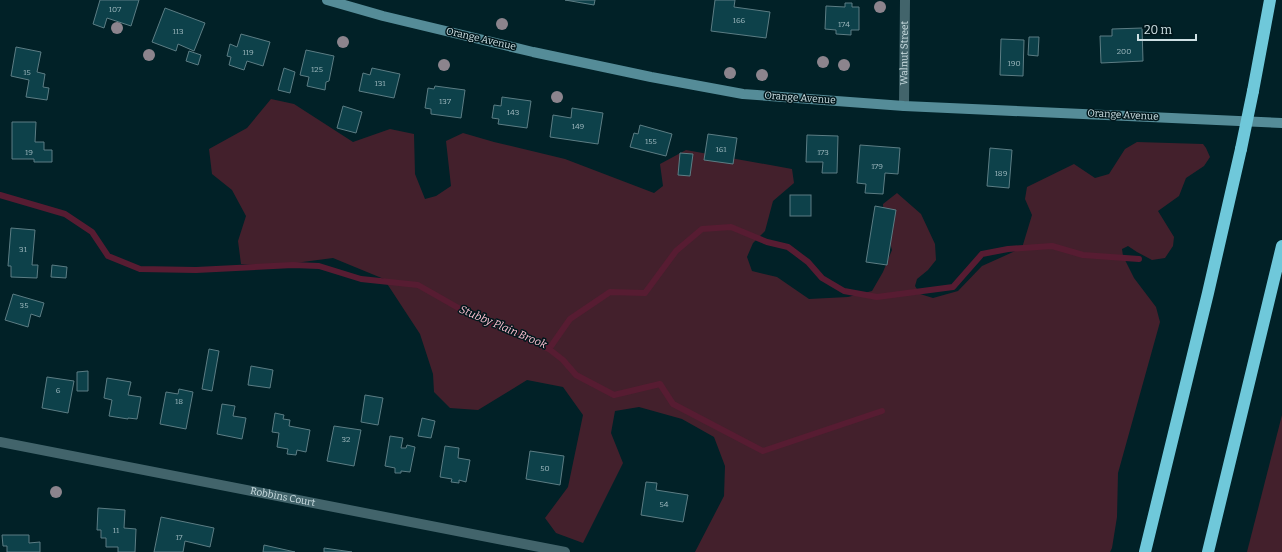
<svg xmlns="http://www.w3.org/2000/svg" width="1282" height="552" font-family="Bitter,serif">
<style>
.green{fill:#43202c}
.lines{fill:none;stroke-linecap:round;stroke-linejoin:round}
.stream{stroke:#571c32;stroke-width:6}
.building{fill:#0d414a;stroke:#5c7d84}
.minor{stroke:#42646b;stroke-width:10}
.secondary{stroke:#558c98;stroke-width:10}
.motorway{stroke:#6fc8da;stroke-width:12}
.motorway-bridge{stroke:#6fc8da;stroke-width:12}
.tree{fill:#8c848d}
.labels{text-anchor:middle;dominant-baseline:central;stroke-width:3;stroke-linejoin:round;paint-order:stroke}
.number-label{font-size:8px;fill:#9eb8be}
.street-label{font-size:10px;fill:#cee0e4;stroke:#01171c}
.water-label{font-size:11px;font-style:italic;fill:#fcc0d1;stroke:#01171c}
</style>
<rect width="100%" height="100%" fill="#012127"/>
<g class="green">
<path d="M271 99 294 104 353 142 390 129 414 134 415 174 425 199 436 196 451 186 446 141 463 133 494 142 565 159 654 193 663 186 660 164 686 150 792 169 794 183 773 201 765 231 753 243 747 257 752 271 777 277 809 299 848 297 872 291 883 272 892 250 884 221 883 204 897 193 921 214 935 244 936 260 928 270 917 279 915 286 920 294 933 298 958 291 982 266 1022 248 1032 215 1025 199 1027 187 1074 164 1095 178 1109 174 1125 149 1137 142 1203 144 1206 148 1210 157 1204 166 1186 178 1179 196 1158 211 1174 237 1173 246 1165 258 1152 260 1137 252 1128 246 1122 249 1123 256 1134 278 1156 307 1160 322 1118 473 1117 517 1112 548 1110 552H695L724 496 725 466 714 437 682 419 639 407 615 411 611 433 623 463 583 543 556 533 545 518 568 487 583 415 563 387 527 380 478 410 450 408 434 392 433 374 420 334 384 279 333 258 272 266 241 264 238 241 246 216 232 190 212 174 209 149 247 128Z"/>
<path d="M1282 415V552H1247Z"/>
</g>
<g class="lines">
<g class="stream">
<path d="M0 195 65 214 92 232 108 256 140 269 196 270 293 265 319 266 361 279 418 285 469 314 549 349 570 319 610 292 645 293 676 251 702 229 731 227 767 242 788 247 808 262 822 278 844 291 877 297 953 287 982 254 1008 249 1052 246 1083 255 1139 259"/>
<path d="M549 349 563 360 576 375 614 395 660 384 673 404 763 451 882 411"/>
</g>
</g>
<g class="building">
<path d="M100 0H139L131 26 107 18 104 28 93 24Z"/>
<path d="M565 0H595L594 5Z"/>
<path d="M715 0H735L734 7 770 12 766 38 711 31Z"/>
<path d="M845 3H852V7H859V30H851V35L836 34V30L825 29 826 6 845 7Z"/>
<path d="M165 8 205 23 194 51 178 44 176 51 152 42Z"/>
<path d="M1142 28 1143 61 1101 63 1100 36H1112V29Z"/>
<path d="M241 34 270 42 263 66 247 61 244 70 229 65 231 57 227 56 230 44 237 47Z"/>
<path d="M1029 37H1039L1038 56 1028 55Z"/>
<path d="M1001 39 1024 40 1023 76 1000 75Z"/>
<path d="M16 47 41 52 37 72 45 74 43 87 49 88 47 100 26 97 29 80 11 76Z"/>
<path d="M306 50 334 56 329 81 326 82 325 90 307 86 309 77 300 75Z"/>
<path d="M189 51 201 55 198 65 186 61Z"/>
<path d="M284 68 295 72 290 93 278 90Z"/>
<path d="M372 68 400 74 394 98 359 91 363 73 370 75Z"/>
<path d="M435 86 465 90 461 118 431 114V109L425 108 428 88 434 89Z"/>
<path d="M502 97 531 101 527 128 498 124 499 119 492 118 494 105 501 106Z"/>
<path d="M343 106 362 112 356 133 337 128Z"/>
<path d="M572 108 603 113 598 144 550 137 553 115 571 118Z"/>
<path d="M12 122H36L35 142H44V150H52V162H34V159H12Z"/>
<path d="M640 125 672 134 666 156 630 147 634 133 638 134Z"/>
<path d="M708 134 737 138 733 164 704 160Z"/>
<path d="M807 135 838 136 837 173H822L823 162H806Z"/>
<path d="M860 145 900 148 898 174 885 173 883 194 865 193 866 184 857 183Z"/>
<path d="M990 148 1012 150 1009 188 987 186Z"/>
<path d="M680 153 693 154 690 176 678 175Z"/>
<rect x="790" y="195" width="21" height="21"/>
<path d="M875 206 896 210 887 265 866 262Z"/>
<path d="M11 228 35 230 32 265H38L37 278 11 277V266H8Z"/>
<path d="M52 265 67 267 66 278 51 277Z"/>
<path d="M13 294 44 303 40 317 31 314 28 327 5 320Z"/>
<path d="M209 349 219 351 212 391 202 389Z"/>
<path d="M251 366 273 370 270 388 248 385Z"/>
<path d="M88 371V391H77V372Z"/>
<path d="M47 377 74 381 68 413 42 408Z"/>
<path d="M107 378 131 382 128 395 141 397 137 419 128 418V419L109 416 112 400 104 398Z"/>
<path d="M179 389 193 392 186 429 160 424 166 392 178 394Z"/>
<path d="M365 395 383 398 378 425 361 422Z"/>
<path d="M222 404 235 406 233 416 246 418 242 439 217 434Z"/>
<path d="M275 413 284 415 283 419 290 420 289 426 310 430 306 452 297 450 296 455 287 454 288 449 277 447 279 433 272 432Z"/>
<path d="M422 418 435 421 431 438 418 436Z"/>
<path d="M334 426 361 430 354 466 327 461Z"/>
<path d="M390 436 403 438 401 448H406L407 445 415 447 410 472 401 471V473H395V468L385 466Z"/>
<path d="M445 446 459 448 458 458 470 460 466 482 459 480V483L451 482 452 479 440 477Z"/>
<path d="M530 451 564 456 560 485 526 479Z"/>
<path d="M646 482 657 483 656 490 688 495 683 522 641 515Z"/>
<path d="M98 508 125 510 124 528 136 529 135 552H118V547H106V538H101V530H97Z"/>
<path d="M161 517 214 528 210 547 185 541 183 552H154Z"/>
<path d="M2 535H29V543L40 542V552H7V546H3Z"/>
<path d="M264 545 295 552H263Z"/>
<path d="M324 548 352 552H324Z"/>
</g>
<g class="lines">
<g class="minor">
<path id="s1" d="M904 106 905 0"/>
<path id="s2" d="M0 442 565 552"/>
</g>
<path class="secondary" d="M327 0 383 16 533 52 651 77 743 94 904 106 1282 123"/>
<g class="motorway">
<path d="M1253 91 1270 0"/>
<path d="M1145 552 1208 293 1241 149"/>
<path d="M1208 552 1282 246"/>
</g>
<path class="motorway-bridge" d="M1241 149 1253 91"/>
</g>
<g class="tree">
<circle cx="880" cy="7" r="6"/>
<circle cx="502" cy="24" r="6"/>
<circle cx="117" cy="28" r="6"/>
<circle cx="343" cy="42" r="6"/>
<circle cx="149" cy="55" r="6"/>
<circle cx="823" cy="62" r="6"/>
<circle cx="444" cy="65" r="6"/>
<circle cx="844" cy="65" r="6"/>
<circle cx="730" cy="73" r="6"/>
<circle cx="762" cy="75" r="6"/>
<circle cx="557" cy="97" r="6"/>
<circle cx="56" cy="492" r="6"/>
</g>
<g class="labels">
<g class="number-label">
<text x="115" y="9">107</text>
<text x="739" y="20">166</text>
<text x="844" y="24">174</text>
<text x="178" y="31">113</text>
<text x="1124" y="51">200</text>
<text x="248" y="52">119</text>
<text x="1014" y="63">190</text>
<text x="317" y="69">125</text>
<text x="27" y="72">15</text>
<text x="380" y="83">131</text>
<text x="445" y="101">137</text>
<text x="513" y="112">143</text>
<text x="578" y="126">149</text>
<text x="651" y="141">155</text>
<text x="721" y="149">161</text>
<text x="29" y="152">19</text>
<text x="823" y="152">173</text>
<text x="877" y="166">179</text>
<text x="1001" y="173">189</text>
<text x="23" y="249">31</text>
<text x="24" y="305">35</text>
<text x="58" y="390">6</text>
<text x="179" y="401">18</text>
<text x="346" y="439">32</text>
<text x="545" y="468">50</text>
<text x="664" y="504">54</text>
<text x="116" y="530">11</text>
<text x="179" y="537">17</text>
</g>
<g class="street-label">
<text transform="translate(481 39) rotate(13)">Orange Avenue</text>
<text stroke="none"><textPath href="#s1" startOffset="53">Walnut Street</textPath></text>
<text transform="translate(800 98) rotate(4)">Orange Avenue</text>
<text transform="translate(1123 115) rotate(3)">Orange Avenue</text>
<text stroke="none"><textPath href="#s2" startOffset="288">Robbins Court</textPath></text>
</g>
<g class="water-label">
<text transform="translate(503 327) rotate(23)">Stubby Plain Brook</text>
</g>
</g>
<path d="M1138 34v6h58v-6" fill="none" stroke="#cee0e4" stroke-width="2"/>
<text x="1144" y="34" font-size="12" fill="#cee0e4" stroke="#01171c" stroke-width="3" paint-order="stroke">20 m</text>
</svg>
